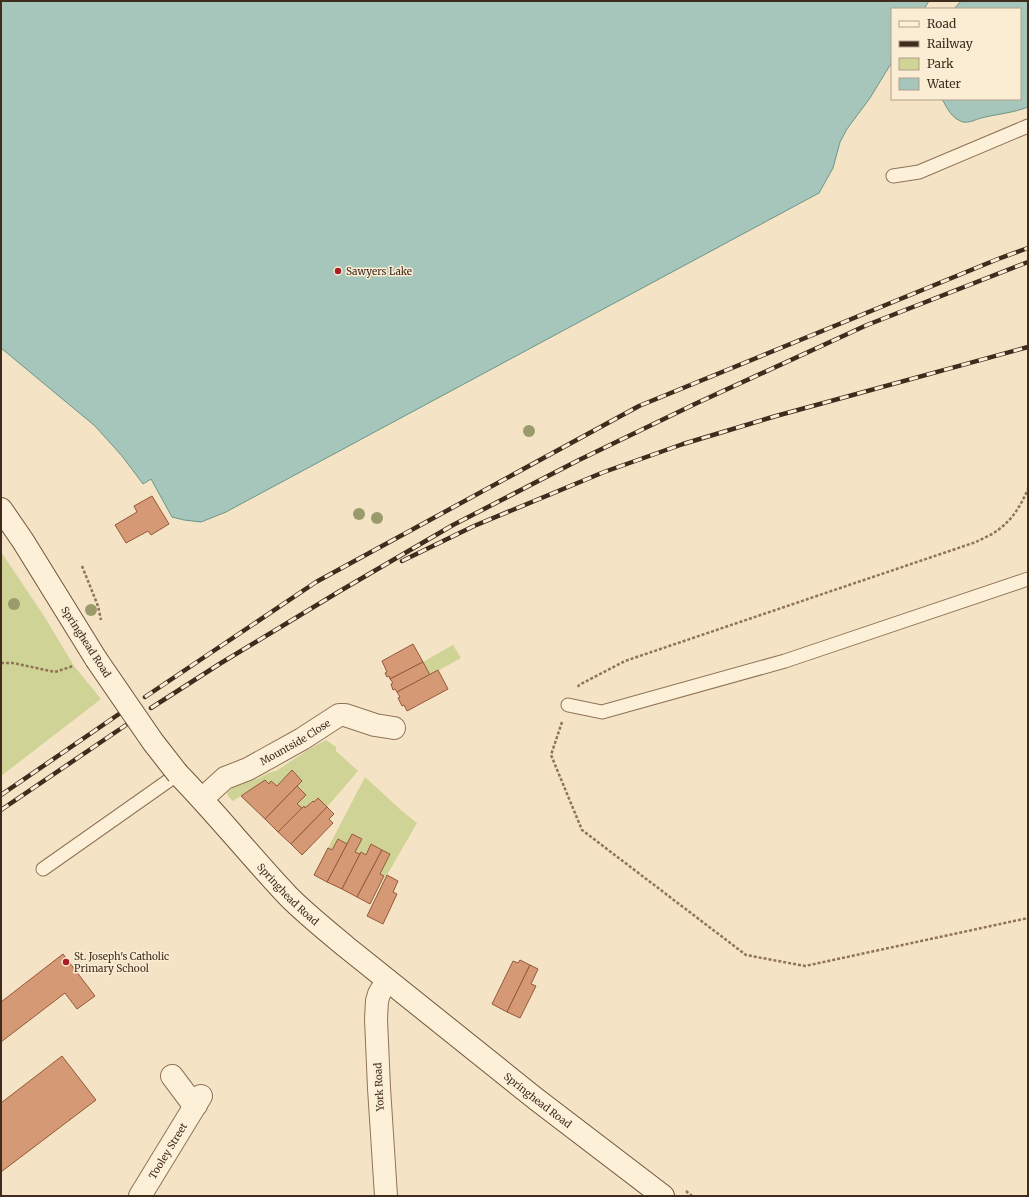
<svg xmlns="http://www.w3.org/2000/svg" width="1029" height="1197" font-family="Merriweather,serif">
<style>
.green{fill:#cfd396}
.water{fill:#a6c6bb;stroke:#6b9689}
.building{fill:#d69975;stroke:#93593a}
.lines{fill:none;stroke-linecap:round;stroke-linejoin:round}
.lane-casing{stroke:#917357;stroke-width:15}
.street-casing{stroke:#917357;stroke-width:24}
.secondary-casing{stroke:#73543a;stroke-width:24}
.path{stroke:#917357;stroke-width:2.5;stroke-dasharray:3 2;stroke-linecap:butt}
.lane{stroke:#fdf0d8;stroke-width:13}
.street{stroke:#fdf0d8;stroke-width:22}
.secondary{stroke:#fdf0d8;stroke-width:22}
.rail-casing{stroke:#3f2c1d;stroke-width:4.5}
.rail{stroke:#faedd4;stroke-width:3;stroke-dasharray:9;stroke-linecap:butt}
.secondary-bridge-casing{stroke:#73543a;stroke-width:24;stroke-linecap:butt}
.secondary-bridge{stroke:#fdf0d8;stroke-width:22}
.tree{fill:#9a9a6a}
.poi-dot{fill:#a81f26;stroke:#faedd4;stroke-width:1.5}
.labels{text-anchor:middle;dominant-baseline:central;stroke-width:3;stroke-linejoin:round;paint-order:stroke}
.poi-label{font-size:10px;fill:#3f2c1d;stroke:#faedd4;text-anchor:start}
.street-label{font-size:10px;fill:#3f2c1d;stroke:#faedd4}
</style>
<rect width="100%" height="100%" fill="#f4e3c4"/>
<g class="green">
<path d="M1 552 44 616 74 666 101 699 1 776Z"/>
<path d="M453 645 461 658 430 675 423 662Z"/>
<path d="M326 740 336 747V751L358 771 327 807 318 798 314 802 312 801 305 808 304 806 302 808 297 804 306 795 297 786 302 781 292 771 277 786 271 781 269 784 265 780 233 801 228 796 227 793 238 783 246 780 257 779 268 773 276 771 311 748Z"/>
<path d="M365 777 402 811 417 823 387 875 384 876 380 874 390 854 371 844 366 855 362 853 360 854 355 852 362 839 347 844 338 839 332 850 328 848Z"/>
</g>
<g class="water">
<path d="M1 1H929L924 9H892V62L870 98 847 129 840 142 833 168 819 193 226 512 201 522 184 520 172 517 151 479 143 484 122 456 95 426 1 348Z"/>
<path d="M961 1H1028V107C1013 113 997 114 981 118 975 120 969 123 963 122 952 119 947 108 942 99H1020V9H954Z"/>
</g>
<g class="building">
<path d="M152 496 169 524 151 535 148 531 126 543 115 525 137 512 134 506Z"/>
<path d="M413 644 423 662 390 679 389 676 387 677 385 673 387 672 382 661Z"/>
<path d="M423 662 430 675 397 692 395 689 393 690 391 684 393 683 390 679Z"/>
<path d="M438 670 448 689 407 711 404 705 402 706 398 698 400 697 397 692Z"/>
<path d="M292 770 302 781 265 819 241 796 265 780 269 784 271 781 277 786Z"/>
<path d="M297 786 306 795 297 804 302 808 278 832 265 819Z"/>
<path d="M318 798 327 807 291 844 278 832 304 806 305 808 313 801 314 802Z"/>
<path d="M327 807 334 814 329 819 333 823 302 855 291 844Z"/>
<path d="M352 834 362 839 355 852 360 854 342 889 327 882Z"/>
<path d="M338 839 347 844 327 882 314 875 328 848 332 850Z"/>
<path d="M371 844 382 850 357 897 342 889 361 852 366 855Z"/>
<path d="M382 850 390 854 380 874 384 876 370 904 357 897Z"/>
<path d="M387 875 398 881 393 892 397 894 383 924 367 916Z"/>
<path d="M63 954 95 996 77 1009 65 993 1 1042V1002Z"/>
<path d="M520 960 530 965 507 1012 492 1004 513 961 518 963Z"/>
<path d="M530 965 538 969 531 984 536 986 520 1018 507 1012Z"/>
<path d="M62 1056 96 1100 1 1172V1103Z"/>
</g>
<g class="lines">
<defs>
<g id="lane">
<path d="M893 176 919 172 1028 126"/>
<path d="M568 705 602 712 785 661 1028 579"/>
<path d="M43 869 178 774"/>
</g>
<g id="street">
<path id="s1" d="M202 799 225 778 248 769 302 739 339 715H345L375 725 394 728"/>
<path d="M172 1076 190 1100 196 1105"/>
<path id="s2" d="M140 1196 201 1096"/>
<path d="M386 1196 379 1088 376 1019 377 1001 379 994 387 980"/>
</g>
<g id="secondary">
<path d="M1 509 23 541 96 659"/>
<path id="s3" d="M178 774C217 814 251 857 289 897 306 914 326 930 345 946L536 1099 663 1196"/>
</g>
</defs>
<use href="#lane" class="lane-casing"/>
<use href="#street" class="street-casing"/>
<use href="#secondary" class="secondary-casing"/>
<g class="path">
<path d="M82 566 98 606 101 620"/>
<path d="M1 663H13L55 672 73 666"/>
<path d="M578 687 579 685 625 661 976 542C983 538 992 535 998 530 1013 519 1021 505 1028 489"/>
<path d="M562 722 551 755 582 830 746 955 805 966 1028 918"/>
<path d="M686 1191 692 1196"/>
</g>
<use href="#lane" class="lane"/>
<use href="#street" class="street"/>
<use href="#secondary" class="secondary"/>
<defs>
<g id="rail">
<path d="M402 561 474 526 604 472 683 444 776 416 1028 347"/>
<path d="M145 697 316 582 639 406 998 259 1028 248"/>
<path d="M151 708 221 663 340 591 453 525 579 460 697 403 867 325 1028 262"/>
<path d="M1 795 119 714"/>
<path d="M1 810 126 725"/>
</g>
</defs>
<use href="#rail" class="rail-casing"/>
<use href="#rail" class="rail"/>
<defs>
<path id="secondary-bridge" d="M96 659 153 742 178 774"/>
</defs>
<use href="#secondary-bridge" class="secondary-bridge-casing"/>
<use href="#secondary-bridge" class="secondary-bridge"/>
</g>
<g class="tree">
<circle cx="529" cy="431" r="6"/>
<circle cx="359" cy="514" r="6"/>
<circle cx="377" cy="518" r="6"/>
<circle cx="14" cy="604" r="6"/>
<circle cx="91" cy="610" r="6"/>
</g>
<g class="poi-dot">
<circle cx="338" cy="271" r="4"/>
<circle cx="66" cy="962" r="4"/>
</g>
<g class="labels">
<g class="poi-label">
<text x="346" y="271">Sawyers Lake</text>
<text x="74" y="956">St. Joseph's Catholic<tspan x="74" dy="12">Primary School</tspan></text>
</g>
<g class="street-label">
<text transform="translate(86 642) rotate(57)">Springhead Road</text>
<text stroke="none"><textPath href="#s1" startOffset="110">Mountside Close</textPath></text>
<text stroke="none"><textPath href="#s3" startOffset="163">Springhead Road</textPath></text>
<text transform="translate(379 1087) rotate(-93)">York Road</text>
<text stroke="none"><textPath href="#s3" startOffset="487">Springhead Road</textPath></text>
<text stroke="none"><textPath href="#s2" startOffset="53">Tooley Street</textPath></text>
</g>
</g>
<rect width="1029" height="1197" fill="none" stroke="#3f2c1d" stroke-width="4"/>
<rect x="891" y="8" width="130" height="92" fill="#faedd4" stroke="#afa08b"/>
<rect x="899" y="21" width="20" height="6" fill="#fdf0d8" stroke="#afa08b"/>
<text x="927" y="28" font-size="12" fill="#3f2c1d">Road</text>
<rect x="899" y="41" width="20" height="6" fill="#3f2c1d" stroke="#afa08b"/>
<text x="927" y="48" font-size="12" fill="#3f2c1d">Railway</text>
<rect x="899" y="58" width="20" height="12" fill="#cfd396" stroke="#afa08b"/>
<text x="927" y="68" font-size="12" fill="#3f2c1d">Park</text>
<rect x="899" y="78" width="20" height="12" fill="#a6c6bb" stroke="#afa08b"/>
<text x="927" y="88" font-size="12" fill="#3f2c1d">Water</text>
</svg>
